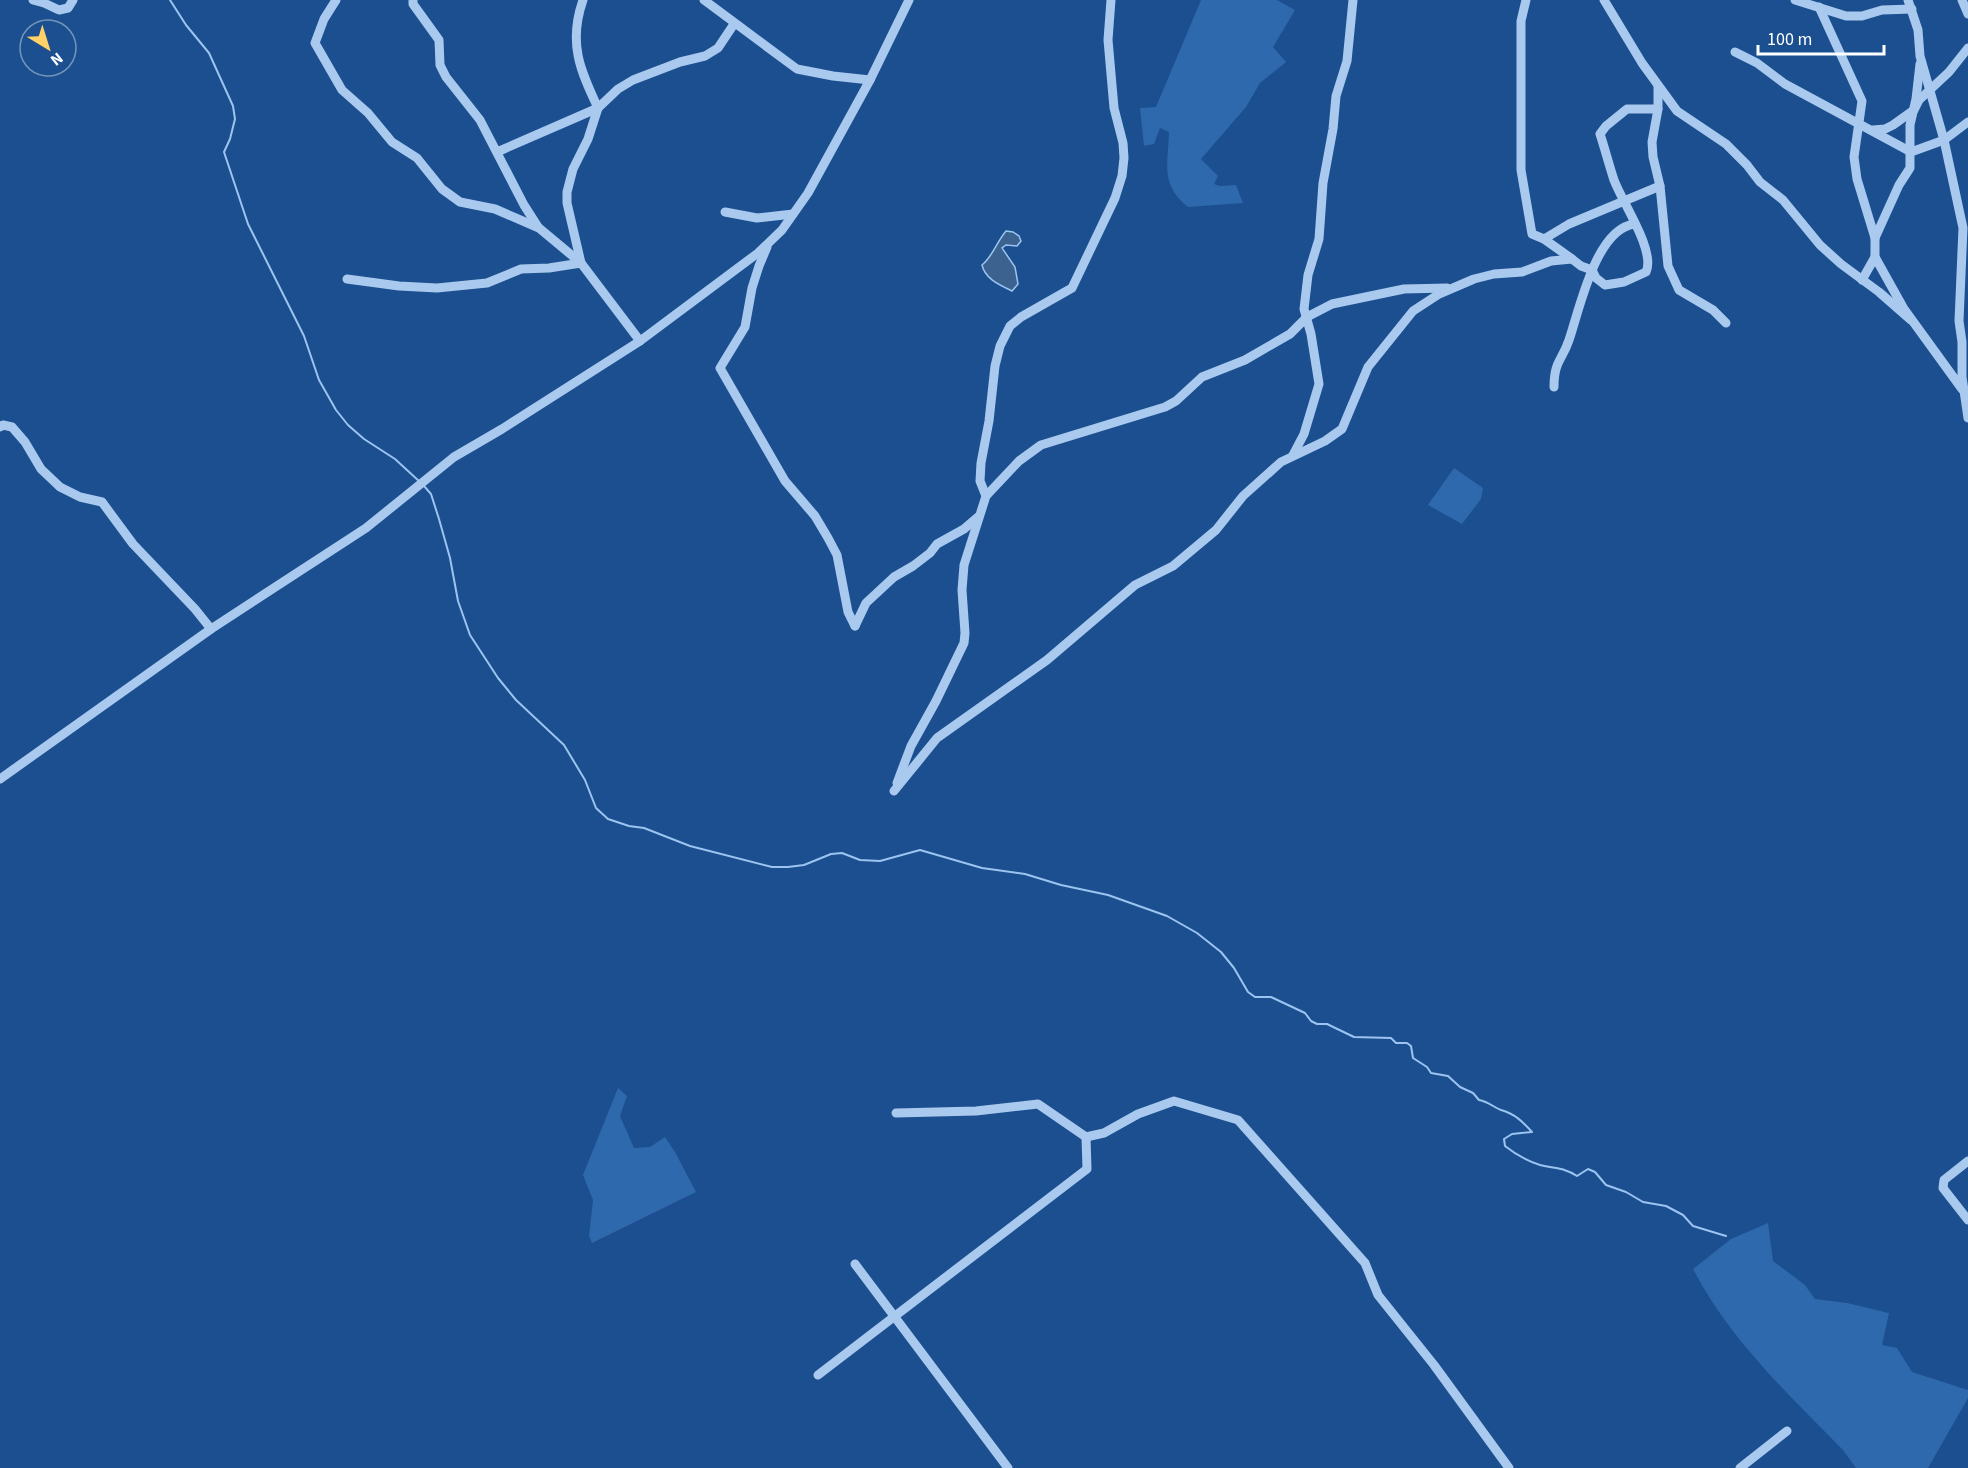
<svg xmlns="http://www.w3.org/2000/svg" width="1968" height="1468" font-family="'Source Sans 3',sans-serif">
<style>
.green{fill:#2e69ad}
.water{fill:#3c6290;stroke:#9cc4f0;stroke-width:1.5}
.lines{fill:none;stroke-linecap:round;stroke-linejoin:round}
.stream{stroke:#9cc4f0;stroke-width:2}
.minor{stroke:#a9c9ee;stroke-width:9}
</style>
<rect width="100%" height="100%" fill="#1b4f8f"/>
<g class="green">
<path d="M1201 0H1277L1295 10 1273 47 1286 62 1260 83 1246 107 1201 159 1218 176 1214 184 1220 186 1236 185 1243 203 1188 207C1160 184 1168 165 1169 132L1160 128 1154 144 1144 146 1140 108 1156 107Z"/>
<path d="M1454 468 1483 488 1481 499 1462 524 1428 505Z"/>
<path d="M618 1088 627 1096 620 1116 634 1148 650 1147 665 1137 675 1152 696 1192 592 1243 589 1236 593 1200 583 1175Z"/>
<path d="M1768 1223 1773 1261 1805 1285 1815 1299 1847 1303 1889 1313 1882 1345 1897 1348 1912 1372 1968 1390V1398L1928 1468H1856L1843 1450C1788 1394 1730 1340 1693 1269L1731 1239Z"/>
</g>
<path class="water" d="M1006 231 1013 232 1019 236 1021 241 1017 246 1006 245 1002 248 1015 267 1018 284 1012 291C1000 285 985 279 982 265 993 256 996 243 1006 231Z"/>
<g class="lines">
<g class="stream">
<path d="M170 0 186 25 209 53 233 106 235 119 230 139 224 152 248 224 304 336 319 380 336 410 348 425 364 439 395 459 420 482"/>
<path d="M424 486 431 494 439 519 450 558 458 601 470 635 498 678 516 700 564 745 585 780 596 808 608 819 629 826 644 828 690 846 772 867H788L804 865 831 854 842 853 860 860 880 861 920 850 982 868 1025 874 1061 885 1108 895 1167 916 1197 933 1221 952 1234 968 1248 992 1255 997H1271L1305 1013 1311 1021 1317 1024H1327L1354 1037 1391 1038 1396 1043H1407L1411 1046 1413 1058 1427 1067 1431 1073 1448 1076 1460 1087 1473 1093 1479 1100C1489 1102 1493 1107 1501 1110 1515 1114 1522 1121 1532 1132L1512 1134 1504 1139 1505 1146C1515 1154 1527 1161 1540 1165 1555 1169 1563 1167 1577 1176L1588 1169 1595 1172 1606 1185 1626 1192 1643 1202 1666 1206 1683 1215 1693 1226 1726 1236"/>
</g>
<g class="minor">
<path d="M33 0 44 3 59 10 68 8 73 0"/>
<path d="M336 0 324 19 315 43 342 90 368 113 392 142 417 158 442 189 460 202 495 209 539 228 581 263 640 341"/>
<path d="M413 0V4L439 40 440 65 446 77 480 120 524 205 538 227"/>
<path d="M704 0 797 69 833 76 870 80"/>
<path d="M1526 0 1521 21V170L1532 234 1544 239 1572 259"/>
<path d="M1604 0 1642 63 1677 111 1726 144 1747 165 1760 182 1783 200 1820 245 1841 264 1879 292 1911 320"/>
<path d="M1795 0 1846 16H1862L1882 10 1912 9"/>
<path d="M1908 0 1918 30 1920 56 1944 140 1963 228 1959 321 1962 342V377L1968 418"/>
<path d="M1962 0 1968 14"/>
<path d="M1819 7 1862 101 1854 157 1857 179 1875 238V257L1904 309 1962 389"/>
<path d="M1735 52 1757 63 1785 84 1911 152 1944 140 1968 122"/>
<path d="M1658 86V109L1652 142 1653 157 1660 186 1668 266 1679 290 1713 310 1726 323"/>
<path d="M1873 130 1885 129 1893 125 1914 110 1919 100 1949 72 1968 48"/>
<path d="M497 152 598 108 618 89 633 80 680 62 705 56 718 48 734 24"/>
<path d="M725 212 757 218 793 214"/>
<path d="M1875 238 1899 185 1910 168V125L1916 99 1920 64"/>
<path d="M1544 239 1569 224 1660 186"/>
<path d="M767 247 759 266 752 288 745 327 720 368 785 481 815 516 828 538 837 555 848 612 855 626"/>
<path d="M347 279 399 286 437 288 487 283 521 269 549 268 581 263 567 203V192L573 169 588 139 598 108C580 70 568 43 583 0"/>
<path d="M1862 280 1875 257"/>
<path d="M1554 387C1554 361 1562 361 1569 340 1580 308 1596 228 1635 224"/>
<path d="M0 427 3 425 12 427 25 442 41 469 60 487 80 497 102 502 133 544 195 609 211 629"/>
<path d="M1293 455 1304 434 1319 384 1311 334 1304 309 1308 275 1319 239 1323 183 1333 129 1336 96 1347 61 1353 0"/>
<path d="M986 496 980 481 981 463 989 421 995 366 1000 346 1010 326 1021 317 1072 288 1115 198 1122 176 1124 158 1123 143 1114 108 1108 40 1111 0"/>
<path d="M855 626 866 603 894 577 913 566 930 553 937 544 964 529 978 517"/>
<path d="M0 779 211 629 366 528 454 457 502 429 640 341 758 253 782 230 808 193 870 80 909 0"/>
<path d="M897 783 911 746 936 701 964 643 965 633 962 590 964 565 986 496 1019 461 1041 445 1165 407 1176 401 1202 377 1245 360 1290 334 1307 317 1332 304 1404 289 1447 288"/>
<path d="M894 791 937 738 1047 660 1135 585 1173 566 1216 530 1243 496 1281 462 1325 441 1342 429 1368 367 1413 311 1439 294 1474 279 1494 274 1522 272 1551 261 1572 259 1581 266 1592 270 1596 278 1605 285 1624 282 1646 272C1656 251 1622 202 1614 180 1609 165 1605 149 1600 134L1606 126 1627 109H1658"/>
<path d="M896 1113 976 1111 1038 1104 1086 1137 1104 1133 1138 1114 1174 1101 1238 1120 1365 1263 1378 1295 1434 1365 1509 1468"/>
<path d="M1968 1161 1944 1180 1943 1188 1968 1220"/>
<path d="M855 1264 1008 1468"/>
<path d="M818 1375 1087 1169 1086 1137"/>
<path d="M1740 1468 1787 1431"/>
</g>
</g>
<g transform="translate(48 48) rotate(142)"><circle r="28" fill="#1b4f8f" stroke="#7695bc" stroke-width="1.5"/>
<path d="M0-4.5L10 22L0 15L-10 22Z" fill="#ffd166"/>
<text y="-9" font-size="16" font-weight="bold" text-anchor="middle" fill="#ffffff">N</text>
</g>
<path d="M1758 45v9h126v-9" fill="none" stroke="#ffffff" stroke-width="3"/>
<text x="1767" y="45" font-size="18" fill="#ffffff" stroke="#1b4f8f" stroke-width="4.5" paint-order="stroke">100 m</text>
</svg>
